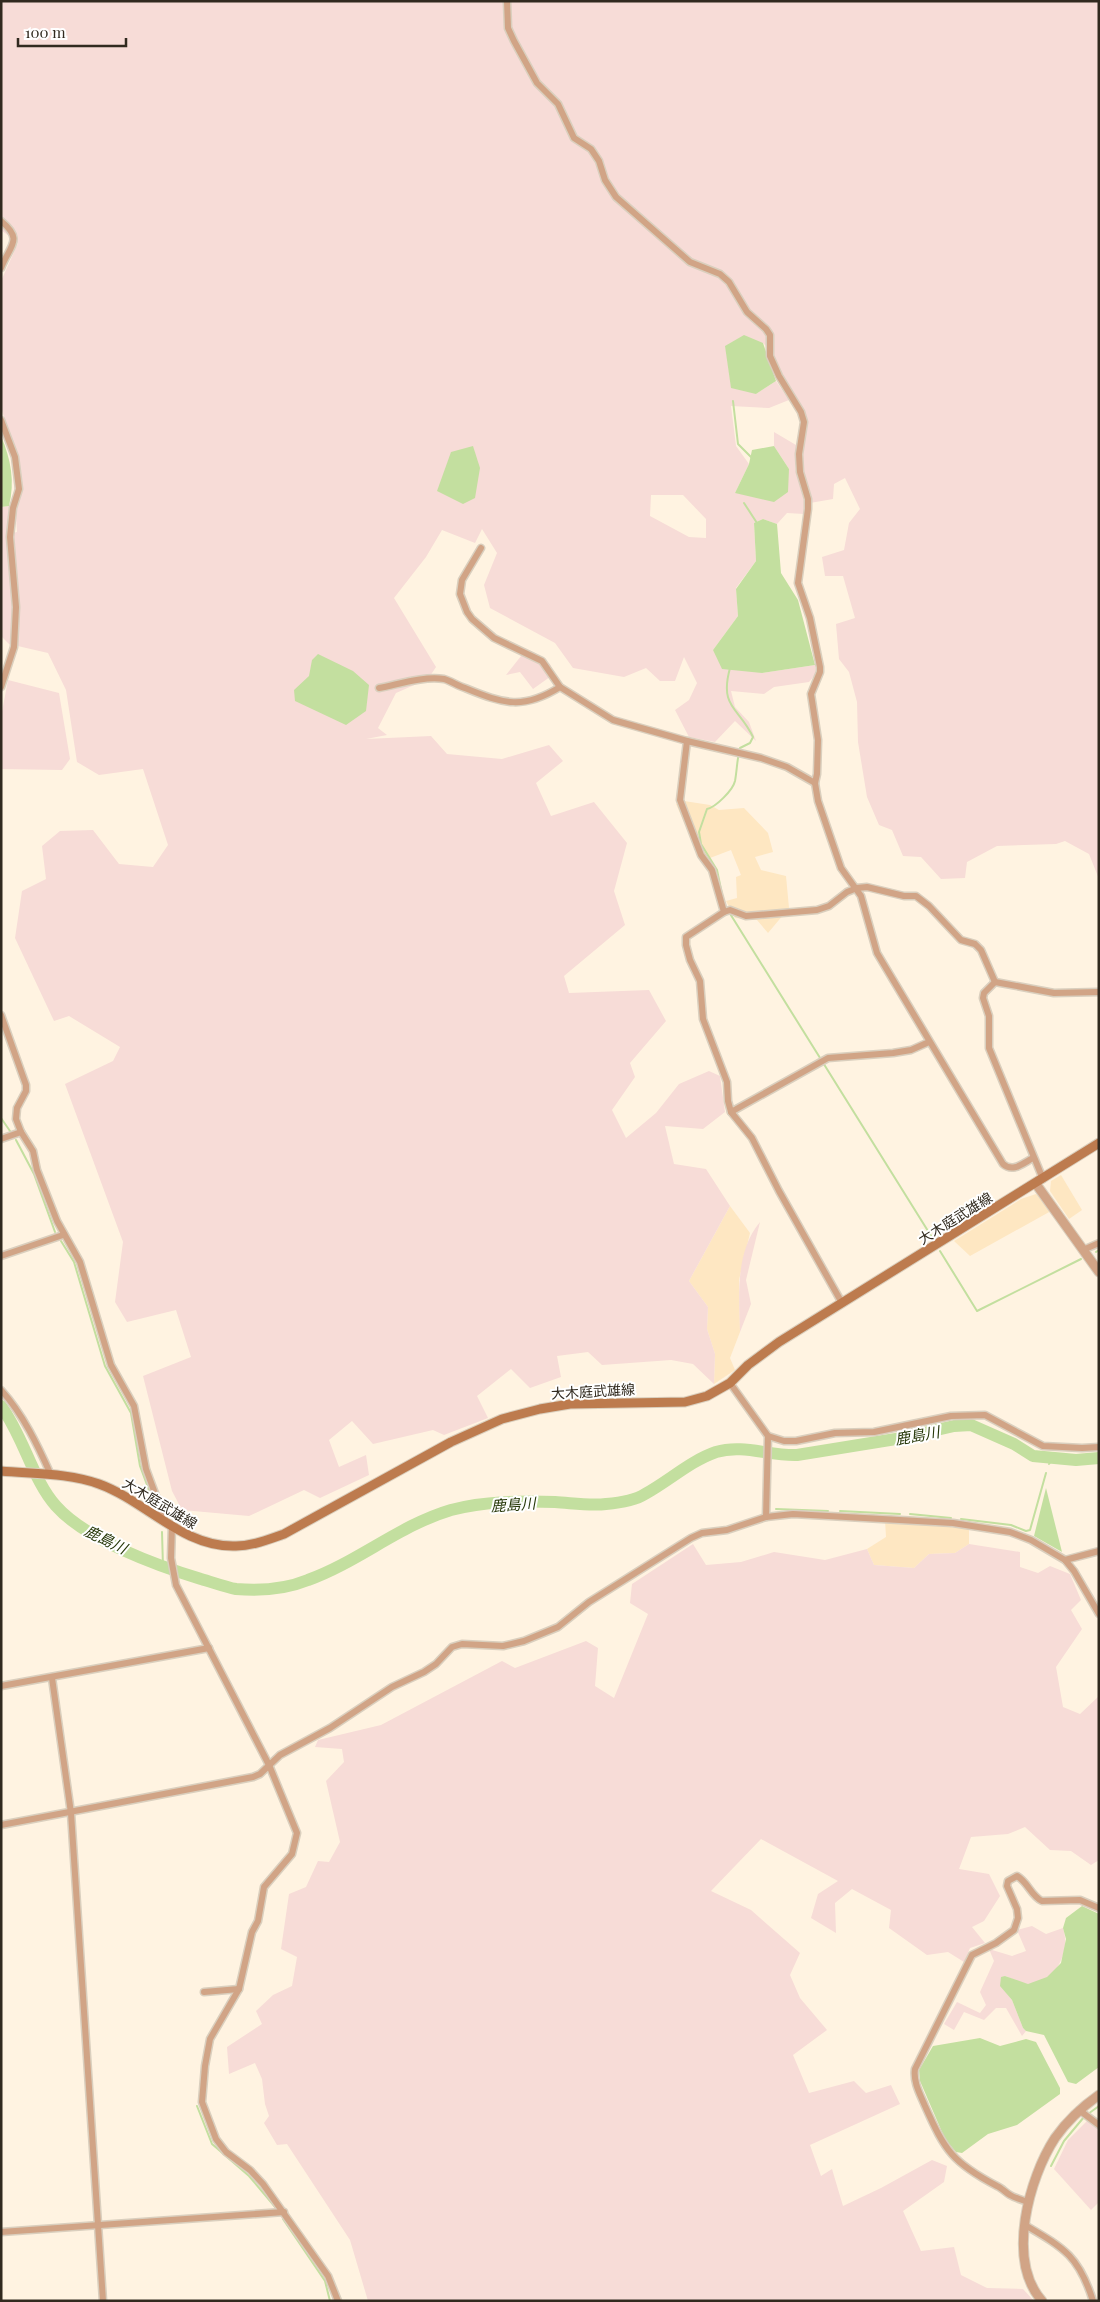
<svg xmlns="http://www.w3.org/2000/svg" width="1100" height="2302" font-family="'Playfair Display','Noto Sans JP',serif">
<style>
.built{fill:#fee7c2}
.green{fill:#f7dcd7;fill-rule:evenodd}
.water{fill:#c3df9f}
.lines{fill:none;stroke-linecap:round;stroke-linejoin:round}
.stream{stroke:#c3df9f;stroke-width:2}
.river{stroke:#c3df9f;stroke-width:12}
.minor-casing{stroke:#dacfbe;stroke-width:9}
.tertiary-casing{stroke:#dacfbe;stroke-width:11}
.secondary-casing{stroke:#dacfbe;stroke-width:11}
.minor{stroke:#d1a486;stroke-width:6}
.tertiary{stroke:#d1a486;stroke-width:9}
.secondary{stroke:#bd7b4e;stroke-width:9}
.labels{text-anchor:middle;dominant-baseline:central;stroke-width:4;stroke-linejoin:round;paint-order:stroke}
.street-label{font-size:14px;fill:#312a1f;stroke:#fff}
.water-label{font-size:15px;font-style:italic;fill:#273809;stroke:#fff}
</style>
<rect width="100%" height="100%" fill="#fff3e1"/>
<g class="built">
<path d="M684 801 710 805 719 810 744 808 768 833 773 852 755 857 761 870 786 876 789 908 768 933 757 920 735 918 726 901 737 898 736 877 741 875 731 850 710 858 699 857 676 804Z"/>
<path d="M1061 1175 1082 1210 1069 1219 1050 1191 1051 1181Z"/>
<path d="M1036 1194 1043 1199 1051 1211 970 1256 954 1241 1021 1199Z"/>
<path d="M730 1206 750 1233 739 1280 740 1332 730 1358 735 1370 714 1384 715 1354 707 1329 708 1307 689 1281Z"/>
<path d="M885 1520 969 1529V1544L955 1553 929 1554 914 1568 874 1565 867 1549 886 1537Z"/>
</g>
<g class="green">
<path d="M1 1H1099V879L1089 854 1065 841 1056 844 997 846 967 862 965 878 941 879 921 857 903 856 892 830 879 825 867 797 858 742 857 702 849 672 839 659 836 624 855 618 843 576H825L822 557 844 550 849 523 860 509 845 478 834 484 833 499 810 503 800 451 807 419 783 378 773 353 763 343 756 394 776 381 789 400 769 408 731 406 736 446 749 464 735 493 789 469 774 446V432L796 445 795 468 805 504 804 514 787 513 777 524 763 519 754 523 756 561 736 588 738 616 713 650 762 673 815 665 816 674 809 682 774 687 764 694 731 691 735 707 749 722 756 741 735 721 715 742 689 737 675 710 689 700 697 683 684 657 675 681H660L646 668 624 677 573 668 555 643 490 608 484 585 497 553 482 529 475 543 442 530 426 557 394 598 436 667 428 679 396 693 378 728 387 735 366 739 431 736 447 754 502 759 549 745 563 761 536 783 551 816 594 802 627 843 614 891 625 925 564 976 569 993 649 990 666 1021 630 1063 635 1077 612 1110 626 1138 656 1113 679 1084 709 1071 720 1076 725 1112 703 1129 665 1126 674 1164 706 1169 730 1206 689 1281 708 1307 707 1329 715 1354 714 1384 693 1364 671 1360 602 1365 588 1352 557 1356 561 1377 530 1388 511 1369 477 1396 488 1418 444 1435 433 1430 373 1444 352 1421 329 1440 339 1467 366 1455 369 1475 320 1498 304 1490 249 1516 182 1510 172 1491 143 1376 191 1357 176 1310 127 1322 115 1302 123 1242 65 1084 113 1061 120 1047 69 1016 54 1021 15 938 22 891 46 879 42 846 60 831 93 830 119 864 153 867 168 845 143 769 99 775 77 762 66 690 48 653 9 644 1 636V507L9 506 8 534 17 532 11 441 1 407V281L18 243 1 230ZM683 495 706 519V538L689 537 650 516 651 495Z"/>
<path d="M525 651 550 664 554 674 533 689 520 672 506 675Z"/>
<path d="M8 680 59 693 70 759 62 770 1 769V717Z"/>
<path d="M760 1222 746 1280 751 1304 740 1332C739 1295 735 1252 760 1222Z"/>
<path d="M693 1544 706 1565 741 1562 774 1552 825 1560 867 1549 874 1565 914 1568 929 1554 955 1553 969 1544 1020 1552V1567L1038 1573 1050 1566 1070 1574 1081 1600 1071 1610 1082 1629 1056 1667 1063 1707 1080 1714 1099 1696V1860L1091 1865 1071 1851 1050 1850 1025 1827 1008 1834 971 1837 959 1869 989 1874 1000 1896 984 1921 972 1927 985 1943 970 1948 964 1962 948 1952 927 1955 889 1928 891 1910 852 1889 835 1903 836 1933 811 1918 818 1894 838 1881 761 1839 711 1891 751 1910 800 1953 790 1975 800 1998 827 2030 793 2055 809 2093 854 2081 866 2093 891 2085 900 2104 810 2145 821 2176 832 2169 843 2206 881 2188 932 2160 947 2166 944 2182 903 2211 921 2251 954 2247 961 2275 987 2288 1023 2289 1034 2301H368L350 2240 287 2144 277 2145 264 2123 269 2116 265 2104 262 2079 255 2063 229 2074 227 2047 262 2024 256 2011 273 1995 292 1986 297 1957 281 1949 289 1894 306 1887 318 1861 329 1862 340 1842 326 1781 344 1762 342 1749 315 1747 318 1740 381 1725 502 1661 515 1668 586 1641 598 1648 595 1686 614 1698 648 1614 630 1603 632 1584Z"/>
<path d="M1032 1926 1046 1934 1063 1928C1071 1951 1056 1983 1028 1984 1021 1984 1012 1978 1005 1976L1001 1986 1012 2000 1023 2028 1026 2031 1022 2036 1006 2008H996L984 2020 964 2012 954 2030 944 2024 957 2002 980 2013 986 2005 980 1992 994 1961 989 1949 1012 1956 1026 1951 1017 1930Z"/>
<path d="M1088 2120 1099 2129V2202L1091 2210 1054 2169 1068 2140Z"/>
</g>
<g class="water">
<path d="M744 335 763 343 776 381 756 394 731 388 725 346Z"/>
<path d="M1 436C11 460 15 481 9 506L1 507Z"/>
<path d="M473 446 480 468 475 498 463 504 437 491 451 452Z"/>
<path d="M774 446 789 469 788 492 774 502 735 493 749 464 752 450Z"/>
<path d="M763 519 777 524 781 573 798 600 815 665 762 673 722 669 713 650 738 616 736 589 756 561 754 523Z"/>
<path d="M318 654 353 671 369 685 366 711 346 725 295 701 294 690 309 676 312 660Z"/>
<path d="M1046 1488 1062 1552 1034 1536Z"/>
<path d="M1082 1906 1099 1914V2067L1076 2084 1068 2082 1044 2035 1026 2031 1023 2028 1012 2000 1000 1986 1001 1977 1005 1976 1028 1984 1047 1977 1061 1963 1066 1939 1063 1928 1066 1918Z"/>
<path d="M980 2038 1000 2046 1026 2039 1036 2042 1060 2088V2094L1017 2125 988 2134 962 2153 956 2152 945 2139 920 2081 919 2070 933 2046Z"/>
</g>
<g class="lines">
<g class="stream">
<path d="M733 401 738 444 752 458"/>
<path d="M744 503 757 523"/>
<path d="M723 899 717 870 701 844 699 832 707 809C716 807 733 790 735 781 737 770 737 759 740 748L750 743 753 737C739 707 719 708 730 668"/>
<path d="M729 912 933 1239"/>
<path d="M1 1118 10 1131"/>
<path d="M16 1140 34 1174 55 1232"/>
<path d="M61 1241 74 1262 105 1366 131 1413 140 1466 153 1501"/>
<path d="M940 1251 977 1311 1081 1259"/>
<path d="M1096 1252 1099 1250"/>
<path d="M1049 1464 1052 1460"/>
<path d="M776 1509 828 1511"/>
<path d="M840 1511 900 1514"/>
<path d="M910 1514 951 1518"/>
<path d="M961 1519 1011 1525 1026 1531 1030 1530 1046 1473"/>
<path d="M162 1532 163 1567"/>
<path d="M197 2106 212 2144 249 2176 276 2208"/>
<path d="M1088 2114 1099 2106"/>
<path d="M1051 2166 1064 2141 1084 2117"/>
<path d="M283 2219 325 2281 330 2301"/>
</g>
<path class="river" d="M1 1406C24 1437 32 1479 56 1506 86 1540 158 1566 201 1579 212 1582 225 1587 236 1589 260 1591 286 1589 308 1580 358 1562 400 1525 451 1510 485 1501 521 1501 555 1502 572 1503 590 1506 606 1504 618 1503 634 1501 645 1494 669 1481 690 1461 716 1452 743 1444 769 1456 797 1455L902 1438 954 1426 971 1425 1014 1444 1033 1456 1076 1460 1099 1458"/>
<defs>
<g id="minor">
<path d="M507 1 508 28 514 41 537 83 558 104 574 138 591 149 599 161 605 180 616 197 690 262 720 274 729 282 747 312 766 329 770 335V356L779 376 801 412 804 422 799 454 800 472 808 499V509L798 583 810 618 820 667V672L811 694 818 740 817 774 815 783 818 801 841 868 861 896 877 953 1003 1164C1013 1173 1023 1163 1033 1158"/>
<path d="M1 221C24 240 10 245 1 268"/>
<path d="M1 420 15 457 19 489 13 508 10 537 16 607 14 647 1 687"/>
<path d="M481 548 462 580 460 594 467 612 472 619 494 638 542 661 560 687 613 720 687 741 761 758 787 767 815 783"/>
<path d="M379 688C400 684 423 676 444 679 451 681 458 686 465 688 504 704 523 710 560 687"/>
<path d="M687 741 680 800 701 855 712 870 724 912"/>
<path d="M995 982 984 993 983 998 989 1016V1048L1043 1179"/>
<path d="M995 982 1054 993 1099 992"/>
<path d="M1 1015 26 1085V1091L17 1108 16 1119 21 1132 33 1151 37 1170 57 1221 80 1262 111 1365 134 1406 146 1469 159 1504 162 1519"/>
<path d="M731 1112 828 1058 893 1053 911 1050 929 1042"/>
<path d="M1 1139 21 1132"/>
<path d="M1083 1250 1099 1243"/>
<path d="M1 1256 63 1235"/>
<path d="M842 1303 779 1191 752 1138 731 1112 728 1101 727 1082 703 1019 700 981 690 960 686 945V937L724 912 730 910 746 916 817 910 829 906 847 892 857 888 867 887 904 896H916L929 906 961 940 975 944 981 950 995 982"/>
<path d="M730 1383 768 1436 766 1517"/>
<path d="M1 1390C23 1414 38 1446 51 1475"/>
<path d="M768 1436 784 1441H796L835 1433 874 1432 951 1416 985 1415 1043 1446 1082 1448 1099 1447"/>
<path d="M172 1525 171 1558 176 1585 269 1765 297 1833 292 1854 264 1887 258 1921 252 1932 239 1989 210 2039 205 2066 202 2102 216 2139 226 2152 250 2170 263 2184 328 2276 338 2301"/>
<path d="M1065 1560 1099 1551"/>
<path d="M52 1678 71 1813 103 2301"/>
<path d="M1 1686 209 1648"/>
<path d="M1 1825 253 1777 260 1774 280 1755 330 1728 392 1687 424 1672 436 1664 452 1647 462 1644 503 1646 524 1641 558 1627 589 1602 691 1538 702 1533 727 1530 766 1517 793 1514 953 1523 1010 1532 1031 1540 1065 1560 1074 1571 1099 1614"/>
<path d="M204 1992 239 1989"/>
<path d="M1079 2110 1099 2125"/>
<path d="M1028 2202C1022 2200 1015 2198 1010 2195 1006 2193 1002 2188 997 2186 953 2163 945 2151 925 2106 920 2094 913 2082 915 2069L972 1955 996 1943 1014 1930 1018 1918 1017 1909 1007 1886 1008 1881 1017 1876C1028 1882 1031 1896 1042 1901L1080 1900 1099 1908"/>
<path d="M1025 2225C1064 2248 1079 2256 1093 2301"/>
<path d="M1 2232 284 2212"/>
</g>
<g id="tertiary">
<path d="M1036 1184 1099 1272"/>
<path d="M1042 2301C1006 2260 1029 2178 1055 2138 1067 2121 1082 2107 1099 2095"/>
</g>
<path id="secondary" d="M1 1471C34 1474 69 1473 99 1484 146 1501 183 1548 236 1546 253 1546 269 1539 284 1534L451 1442 502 1419 540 1409 570 1404 685 1402 707 1396 730 1383 748 1365 779 1342 1099 1143"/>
</defs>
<use href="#minor" class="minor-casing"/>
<use href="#tertiary" class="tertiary-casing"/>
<use href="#secondary" class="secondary-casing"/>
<use href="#minor" class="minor"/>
<use href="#tertiary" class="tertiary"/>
<use href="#secondary" class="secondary"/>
</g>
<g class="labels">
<g class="street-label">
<text transform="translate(955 1218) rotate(-32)">大木庭武雄線</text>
<text transform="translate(593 1391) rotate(-3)">大木庭武雄線</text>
<text transform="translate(160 1503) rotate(31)">大木庭武雄線</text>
</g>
<g class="water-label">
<text transform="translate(917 1435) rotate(-10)">鹿島川</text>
<text transform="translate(513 1504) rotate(-4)">鹿島川</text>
<text transform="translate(106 1539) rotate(26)">鹿島川</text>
</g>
</g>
<rect width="1100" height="2302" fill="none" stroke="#312a1f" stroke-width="5"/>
<path d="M18 38v8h108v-8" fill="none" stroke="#312a1f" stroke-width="2.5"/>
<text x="25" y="38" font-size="15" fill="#312a1f" stroke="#ffffff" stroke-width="4" paint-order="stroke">100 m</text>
</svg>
